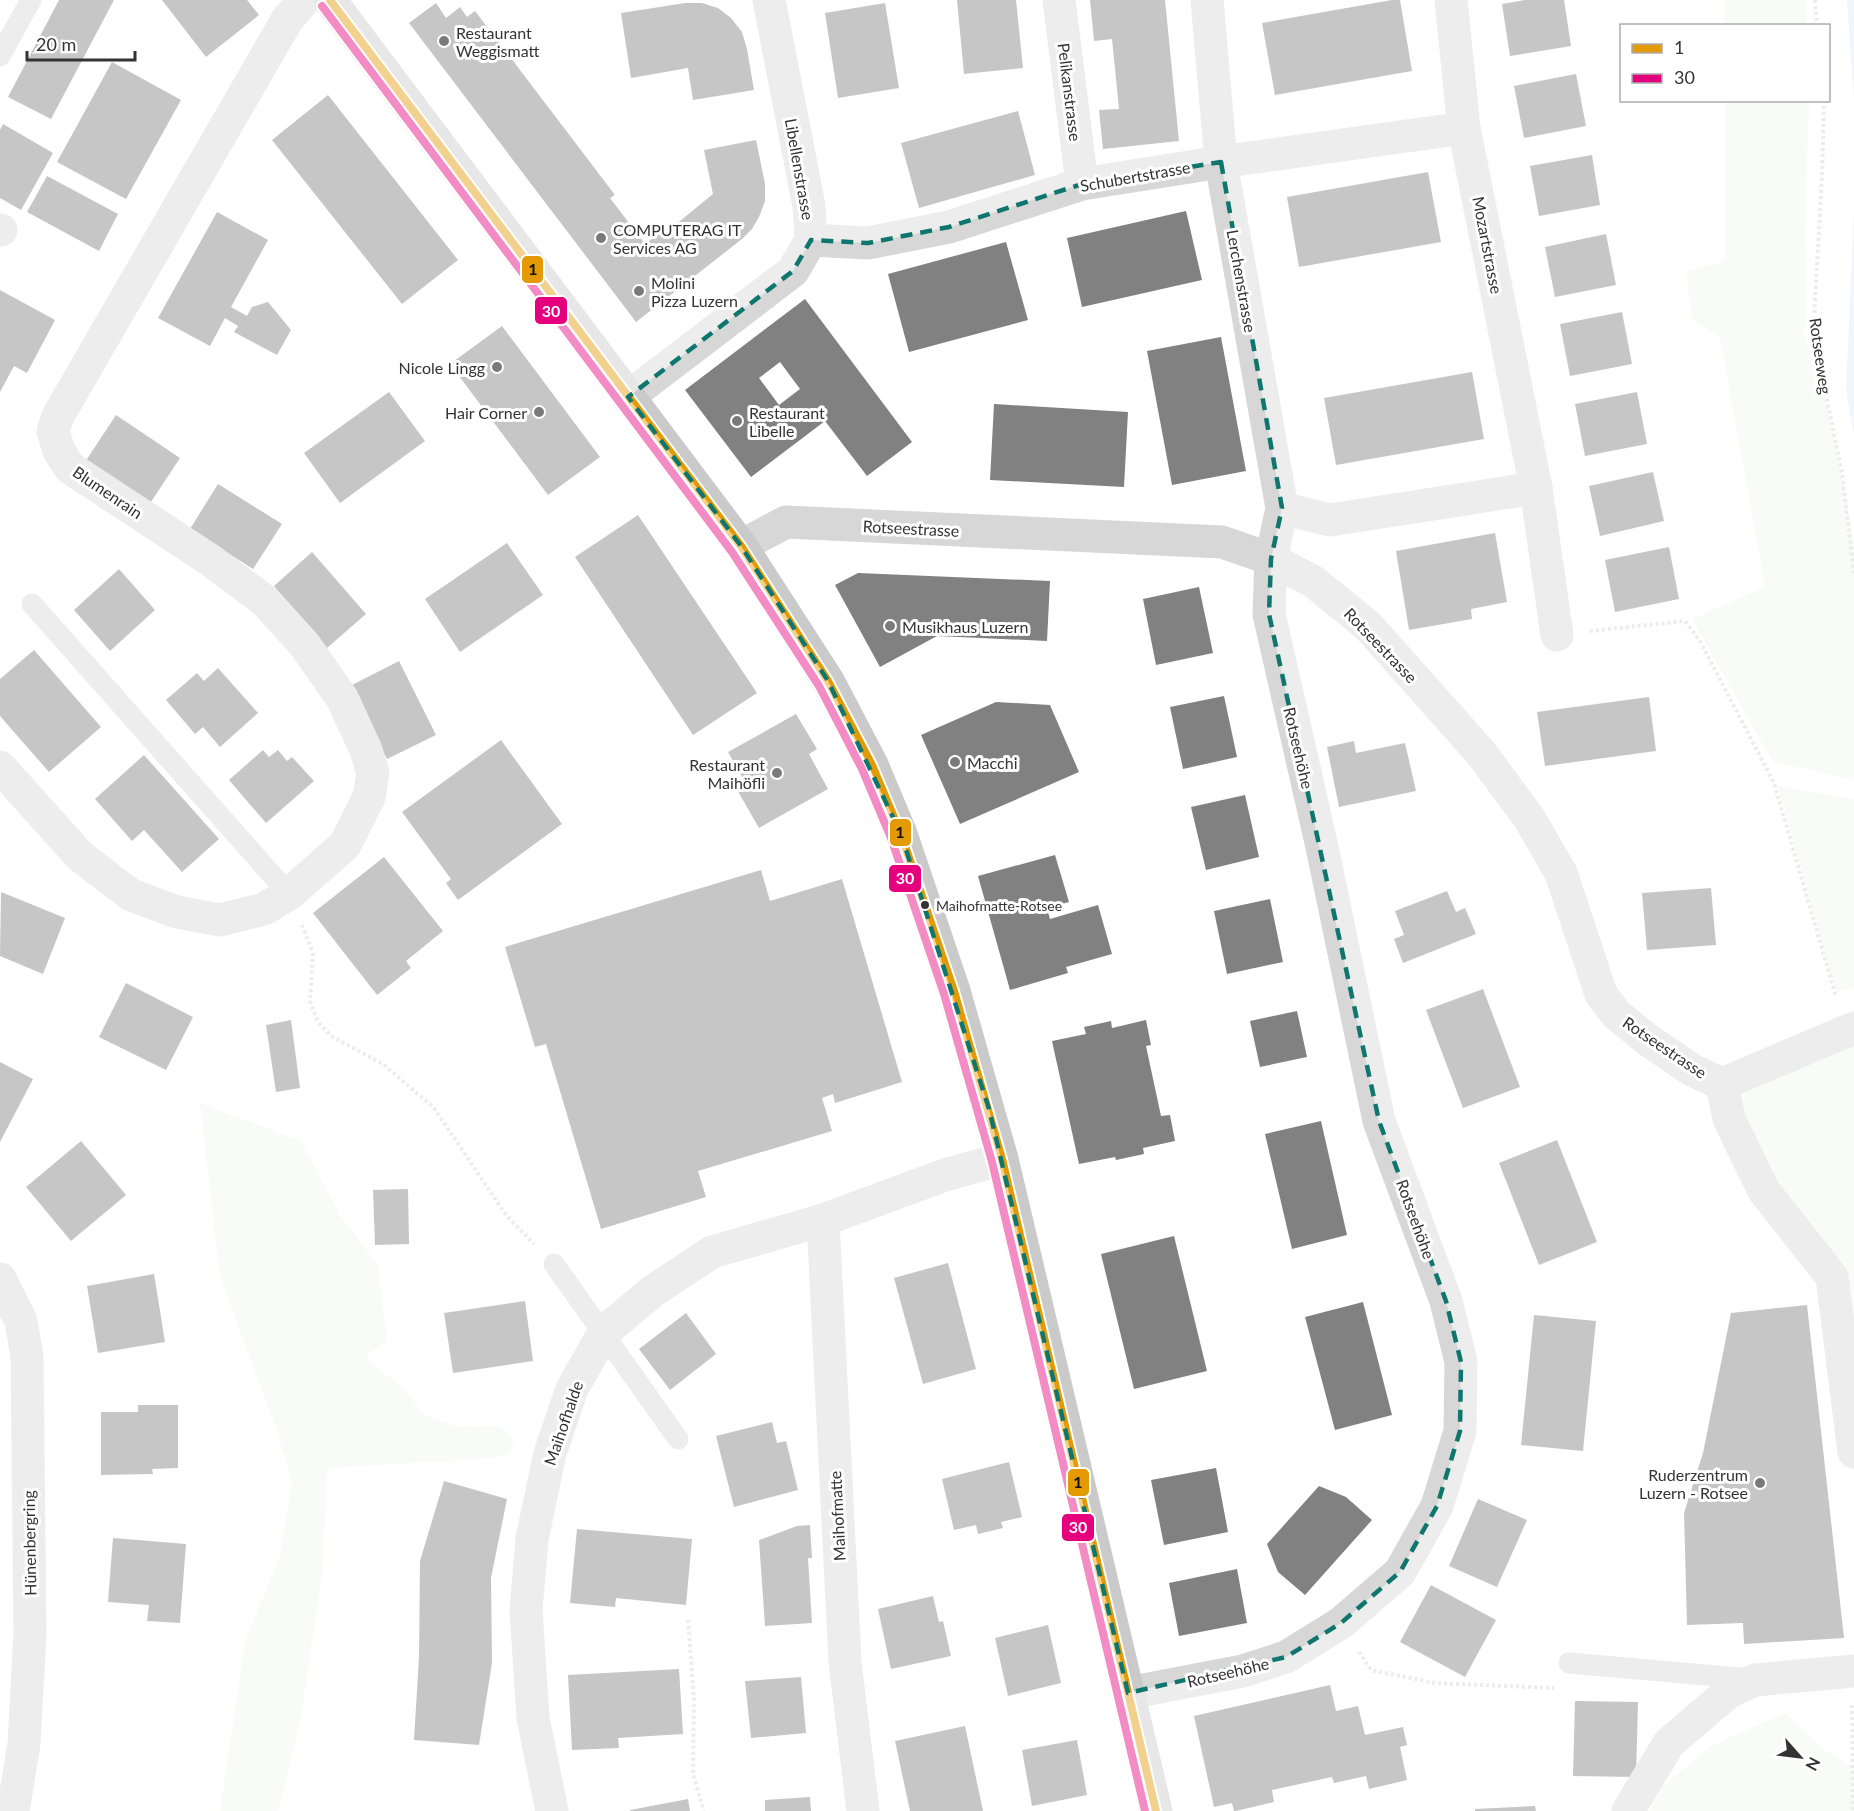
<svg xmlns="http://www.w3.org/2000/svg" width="1854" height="1811" font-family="Lato,sans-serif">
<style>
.green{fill:#f1f5ed}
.water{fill:#ddebf3}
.building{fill:#818181;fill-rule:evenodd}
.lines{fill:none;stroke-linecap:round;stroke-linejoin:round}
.path{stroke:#d6d6d6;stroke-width:4;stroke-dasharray:3 3;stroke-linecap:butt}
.lane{stroke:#d7d7d7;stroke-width:21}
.street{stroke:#d7d7d7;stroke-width:33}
.primary{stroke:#cacaca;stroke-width:33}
.bus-1-casing{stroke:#fff;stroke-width:12}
.bus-2-casing{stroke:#fff;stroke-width:12}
.bus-1{stroke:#e39a05;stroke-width:8}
.bus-2{stroke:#e5007d;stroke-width:8}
.marked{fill:none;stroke:#0f766e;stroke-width:4.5;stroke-dasharray:12 8;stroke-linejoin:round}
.poi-dot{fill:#7a7a7a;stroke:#fff;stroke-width:2}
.bus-dot{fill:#333;stroke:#fff;stroke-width:2}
.labels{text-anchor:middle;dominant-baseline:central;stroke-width:6;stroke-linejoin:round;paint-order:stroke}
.bus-label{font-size:14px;fill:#333;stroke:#fff;text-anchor:start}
.poi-label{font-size:16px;fill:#333;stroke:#fff;text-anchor:start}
.street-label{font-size:16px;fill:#333;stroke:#fff}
.line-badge{stroke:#fff;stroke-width:2}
.badge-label{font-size:16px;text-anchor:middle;font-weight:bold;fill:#fff}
.pale-badge-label{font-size:16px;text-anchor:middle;font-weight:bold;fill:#111}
</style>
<rect width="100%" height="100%" fill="#fff"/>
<g class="green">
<path d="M1724 0H1805L1807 25H1724Z"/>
<path d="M1725 101H1809L1805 230 1806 326 1802 329 1824 389 1854 540V780L1773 762 1692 619 1765 587 1720 337 1692 320 1686 271 1725 261Z"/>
<path d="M1778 786 1854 799V987L1836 993Z"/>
<path d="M1854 1038V1319L1848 1299 1752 1149 1740 1098 1758 1080Z"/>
<path d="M200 1103 301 1141 341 1217 378 1265 387 1341 366 1355 370 1362 402 1387 425 1415 457 1427 500 1426 514 1440 509 1453 497 1458 327 1468 323 1570 300 1722 278 1811H220L245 1641 279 1559 292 1482 277 1431 220 1277Z"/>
<path d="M1785 1713 1822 1748 1854 1768V1811H1650L1661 1788 1711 1746Z"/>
</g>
<g class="water">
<path d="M1847 0H1854V102Z"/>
<path d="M1854 208V436L1846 389Z"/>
</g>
<g class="building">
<path d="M59 0H114L51 119 8 97Z"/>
<path d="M162 0H247L259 15 206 57Z"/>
<path d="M957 0H1016L1023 68 964 74Z"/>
<path d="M1090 0H1165L1179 141 1103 149 1099 110 1119 109 1112 39 1094 41Z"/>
<path d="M1392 0H1400L1412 71 1275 95 1262 23Z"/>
<path d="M1525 0H1564L1571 46 1510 56 1502 4Z"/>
<path d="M436 3 446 18 460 7 467 17 475 11 615 195 610 198 645 244 667 227 669 230 713 194 704 150 756 140 765 184V201L759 217 752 229 742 239 636 322 409 23Z"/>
<path d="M685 3H702L718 8 731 18 742 32 747 49 754 90 693 100 688 68 631 78 621 13Z"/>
<path d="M885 3 899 88 838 98 825 13Z"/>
<path d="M112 62 181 100 126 199 57 162Z"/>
<path d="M1576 74 1586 126 1524 138 1514 86Z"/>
<path d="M328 95 458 260 402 304 272 140Z"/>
<path d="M1018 111 1035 175 919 208 901 143Z"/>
<path d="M3 124 53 153 21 210 0 198V130Z"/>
<path d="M1592 155 1600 205 1539 216 1530 166Z"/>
<path d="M1428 172 1441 242 1299 267 1287 197Z"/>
<path d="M47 176 118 214 99 251 27 212Z"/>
<path d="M1186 211 1202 280 1082 307 1067 238Z"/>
<path d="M217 212 268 240 231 307 247 316 252 307 268 302 291 330 277 355 234 332 238 326 225 318 210 346 158 318Z"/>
<path d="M1606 234 1616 285 1555 297 1545 247Z"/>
<path d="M1006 242 1028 320 909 352 888 274Z"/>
<path d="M0 290 55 320 27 373 14 366 0 392Z"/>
<path d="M805 299 912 442 867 476 825 421 751 477 685 390ZM780 362 800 389 779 405 759 378Z"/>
<path d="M1622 312 1632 364 1570 376 1560 324Z"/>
<path d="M502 326 600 457 548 495 450 364Z"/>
<path d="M1221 337 1246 471 1172 485 1147 351Z"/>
<path d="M1472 372 1484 439 1336 465 1324 398Z"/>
<path d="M389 392 425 441 340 503 304 453Z"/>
<path d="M1637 392 1647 444 1585 456 1575 404Z"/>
<path d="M994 404 1128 412 1124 487 990 480Z"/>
<path d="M116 415 180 458 149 505 85 462Z"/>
<path d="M1653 472 1664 521 1600 536 1589 486Z"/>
<path d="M218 484 282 524 253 569 190 529Z"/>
<path d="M638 515 757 693 693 735 575 557Z"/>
<path d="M1495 533 1507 602 1471 609 1472 619 1409 630 1396 551Z"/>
<path d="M507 543 543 595 460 652 425 599Z"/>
<path d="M1669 547 1679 599 1615 612 1605 560Z"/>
<path d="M312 552 366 614 327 648 274 586Z"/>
<path d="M119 569 155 610 110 651 74 610Z"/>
<path d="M858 573 1050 581 1047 641 937 636 880 667 835 585Z"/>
<path d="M1199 587 1213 653 1156 665 1143 599Z"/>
<path d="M34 650 101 727 49 772 0 716V679Z"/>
<path d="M399 661 436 735 387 759 350 686Z"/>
<path d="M218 668 258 713 220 747 203 727 195 734 166 700 197 673 204 681Z"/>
<path d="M1224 696 1237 757 1183 769 1170 707Z"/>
<path d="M1649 697 1656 751 1545 766 1537 712Z"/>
<path d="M996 702 1050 705 1079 772 960 824 921 735Z"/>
<path d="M796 714 817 749 809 754 828 789 759 828 736 788 745 782 728 752Z"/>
<path d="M501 740 562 824 458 900 446 883 451 879 402 812Z"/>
<path d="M1354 741 1356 753 1405 743 1416 791 1339 807 1327 747Z"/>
<path d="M263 750 269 757 278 750 287 761 292 757 314 781 266 823 229 780Z"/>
<path d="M144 755 219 839 182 872 144 830 132 841 95 799Z"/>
<path d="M1245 795 1259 857 1206 870 1191 807Z"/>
<path d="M1055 855 1069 902 1047 908 1050 919 1098 905 1112 954 1066 967 1068 973 1010 990 978 876Z"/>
<path d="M384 857 443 931 406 961 411 968 377 995 313 913Z"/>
<path d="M761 870 770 901 842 879 902 1082 835 1103 833 1094 822 1098 832 1131 698 1171 706 1197 601 1229 546 1044 535 1047 505 947Z"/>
<path d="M1711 888 1716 945 1647 950 1642 893Z"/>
<path d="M1447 891 1456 912 1465 908 1476 934 1403 963 1394 939 1404 935 1395 911Z"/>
<path d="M1 892 65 918 43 974 0 956Z"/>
<path d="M1270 899 1283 962 1227 974 1214 911Z"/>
<path d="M126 983 193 1017 166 1070 99 1037Z"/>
<path d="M1483 989 1520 1087 1463 1108 1426 1010Z"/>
<path d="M1297 1011 1307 1057 1260 1067 1250 1021Z"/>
<path d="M291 1020 300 1088 276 1092 266 1025Z"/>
<path d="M1146 1020 1151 1045 1146 1046 1161 1116 1170 1115 1175 1141 1143 1148 1144 1154 1116 1160 1115 1157 1079 1164 1052 1041 1086 1034 1084 1027 1111 1021 1112 1028Z"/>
<path d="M0 1062 33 1079 0 1142Z"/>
<path d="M1321 1121 1347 1235 1292 1249 1265 1134Z"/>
<path d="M1557 1140 1597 1242 1539 1265 1499 1163Z"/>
<path d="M81 1141 126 1195 71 1241 26 1187Z"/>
<path d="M408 1189 409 1244 375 1245 373 1190Z"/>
<path d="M1174 1236 1207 1371 1134 1389 1101 1254Z"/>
<path d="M948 1263 976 1369 923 1384 894 1278Z"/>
<path d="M154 1274 165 1342 98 1353 87 1286Z"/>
<path d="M525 1301 533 1361 453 1373 444 1313Z"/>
<path d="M1363 1302 1392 1415 1335 1430 1305 1317Z"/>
<path d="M1807 1305 1844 1638 1744 1644 1743 1623 1687 1625 1684 1513 1703 1453 1731 1313Z"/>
<path d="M686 1313 716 1354 670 1390 639 1349Z"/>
<path d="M1534 1315 1596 1321 1583 1451 1521 1445Z"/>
<path d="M138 1405H178V1468L152 1469 153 1474 101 1475V1412H138Z"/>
<path d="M772 1422 777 1443 786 1441 798 1490 734 1507 716 1436Z"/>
<path d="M1009 1462 1022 1517 1001 1522 1003 1528 978 1534 976 1525 954 1530 942 1479Z"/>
<path d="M1216 1468 1228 1532 1164 1545 1151 1480Z"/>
<path d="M444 1481 507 1499 491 1578 492 1663 479 1745 414 1740 419 1657 420 1561Z"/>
<path d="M1319 1486 1346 1497 1372 1520 1305 1595 1278 1572 1267 1544Z"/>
<path d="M1478 1499 1527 1520 1497 1587 1449 1566Z"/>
<path d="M810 1525 812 1558H808L812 1623 765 1626 759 1540 797 1526Z"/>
<path d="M577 1529 692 1539 686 1605 616 1598 615 1607 570 1603Z"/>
<path d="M113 1538 186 1544 180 1623 147 1621 149 1605 108 1602Z"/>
<path d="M1237 1569 1247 1623 1179 1636 1169 1583Z"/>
<path d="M1431 1585 1496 1620 1465 1677 1400 1642Z"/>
<path d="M933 1596 939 1622 943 1621 951 1656 891 1669 878 1609Z"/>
<path d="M1048 1625 1061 1683 1008 1696 995 1638Z"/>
<path d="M679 1669 683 1734 618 1738 619 1748 572 1750 568 1675Z"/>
<path d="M801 1677 806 1733 751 1738 745 1681Z"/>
<path d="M1330 1685 1336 1711 1358 1706 1365 1735 1403 1727 1407 1745 1400 1747 1407 1780 1369 1789 1366 1776 1334 1783 1332 1777 1272 1790 1274 1802 1236 1811H1234L1232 1803 1214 1807 1194 1716Z"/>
<path d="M1575 1701 1638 1702 1636 1777 1573 1776Z"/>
<path d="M965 1726 983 1811H910L895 1741Z"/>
<path d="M1077 1740 1087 1795 1032 1806 1022 1750Z"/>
<path d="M810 1797 811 1811H765V1800Z"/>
<path d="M688 1799 690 1811H630V1810Z"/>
<path d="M1535 1806 1536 1811H1475V1809Z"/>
</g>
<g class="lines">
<g class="path">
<path d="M1815 0 1817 26"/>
<path d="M1824 100 1822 176 1814 319 1820 365 1842 473 1854 573"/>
<path d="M1590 631 1685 621 1700 641 1774 783 1836 997"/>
<path d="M302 925 313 953 310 1001 318 1022 331 1036 383 1064 434 1108 506 1215 534 1244"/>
<path d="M688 1620 694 1699 693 1774 704 1811"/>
<path d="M1359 1652 1371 1670 1435 1683 1554 1688"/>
<path d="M1852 1705 1853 1811"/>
</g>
<g class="lane">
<path d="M0 56 31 0"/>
<path d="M32 604 289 894"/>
<path d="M554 1264 678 1439"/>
<path d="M1569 1663 1751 1679"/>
</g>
<g class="street">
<path d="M1059 0 1082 184"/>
<path d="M1451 0 1464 128 1536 488 1557 635"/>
<path d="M0 230H1"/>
<path d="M811 240 868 243 949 227 1082 184 1221 162 1464 128"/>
<path d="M628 397 793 271 811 240 809 206 769 0"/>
<path d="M1282 508 1330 520 1536 488"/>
<path d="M741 546 786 522 1222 542 1271 559 1314 582 1368 626 1481 753 1529 818 1561 873 1601 994 1616 1014 1648 1040 1692 1070 1722 1084 1854 1028"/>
<path d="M0 767 80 856 131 895 177 912 220 920 264 909 289 894 345 845 369 797 373 773 366 750 342 698 304 644 265 601 210 560 70 468 59 451 53 431 58 416 287 20 304 0"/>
<path d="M1722 1084 1729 1119 1764 1191 1832 1277 1854 1452"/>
<path d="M823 1220 845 1662 863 1811"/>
<path d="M0 1279 21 1321 27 1356 30 1634 24 1744 13 1811"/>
<path d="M1128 1693 1243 1671 1286 1657 1341 1623 1400 1572 1437 1506 1460 1431 1461 1362 1446 1301 1379 1121 1322 847 1269 614 1271 559 1282 508 1221 162 1207 0"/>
<path d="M552 1811 533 1718 526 1610 532 1539 550 1453 572 1389 604 1332 653 1291 712 1252 823 1220 945 1175 1002 1159"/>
<path d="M1628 1811 1669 1743 1729 1692 1755 1680 1854 1671"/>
</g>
<path class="primary" d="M330 0 741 546 828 681 872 765 901 834 954 991 1002 1159 1156 1811"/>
<defs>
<path id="bus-1" d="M330 0 741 546 828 681 872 765 901 834 954 991 1002 1159 1156 1811"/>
<path id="bus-2" d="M322 6 732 552 819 686 862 769 891 838 944 994 992 1162 1145 1811"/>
</defs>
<use href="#bus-1" class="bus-1-casing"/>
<use href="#bus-2" class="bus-2-casing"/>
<use href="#bus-1" class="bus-1"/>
<use href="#bus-2" class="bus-2"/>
</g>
<path d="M0 0H1854V1811H0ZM1221 162 1282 508 1271 559 1269 614 1379 1121 1446 1301 1461 1362 1460 1431 1437 1506 1400 1572 1341 1623 1286 1657 1128 1693 989 1109 901 834 828 681 741 546 628 397 793 271 811 240 868 243 949 227 1082 184Z" fill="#fff" fill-opacity=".55" fill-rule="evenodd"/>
<path class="marked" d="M1221 162 1282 508 1271 559 1269 614 1379 1121 1446 1301 1461 1362 1460 1431 1437 1506 1400 1572 1341 1623 1286 1657 1128 1693 989 1109 901 834 828 681 741 546 628 397 793 271 811 240 868 243 949 227 1082 184Z"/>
<g class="poi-dot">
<circle cx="444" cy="41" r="6"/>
<circle cx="601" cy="238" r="6"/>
<circle cx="639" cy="291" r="6"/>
<circle cx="497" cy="367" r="6"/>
<circle cx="539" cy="412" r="6"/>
<circle cx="737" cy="421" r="6"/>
<circle cx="890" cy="626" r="6"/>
<circle cx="955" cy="762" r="6"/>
<circle cx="777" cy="773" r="6"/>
<circle cx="1760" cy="1483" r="6"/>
</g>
<circle class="bus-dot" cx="925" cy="905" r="5"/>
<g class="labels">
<g class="bus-label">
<text x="936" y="905">Maihofmatte-Rotsee</text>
</g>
<g class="poi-label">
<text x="456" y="32">Restaurant<tspan x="456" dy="18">Weggismatt</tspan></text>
<text x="613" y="229">COMPUTERAG IT<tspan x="613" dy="18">Services AG</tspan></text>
<text x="651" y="282">Molini<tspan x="651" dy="18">Pizza Luzern</tspan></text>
<text x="485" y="367" text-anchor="end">Nicole Lingg</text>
<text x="527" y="412" text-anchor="end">Hair Corner</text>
<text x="749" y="412">Restaurant<tspan x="749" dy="18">Libelle</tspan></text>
<text x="902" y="626">Musikhaus Luzern</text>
<text x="967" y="762">Macchi</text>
<text x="765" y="764" text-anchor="end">Restaurant<tspan x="765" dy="18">Maihöfli</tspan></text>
<text x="1748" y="1474" text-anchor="end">Ruderzentrum<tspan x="1748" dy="18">Luzern - Rotsee</tspan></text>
</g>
<g class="street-label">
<text transform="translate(1070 92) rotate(83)">Pelikanstrasse</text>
<text transform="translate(800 169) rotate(80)">Libellenstrasse</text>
<text transform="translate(1135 176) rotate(-10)">Schubertstrasse</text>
<text transform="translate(1488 245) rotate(79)">Mozartstrasse</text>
<text transform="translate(1242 281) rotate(80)">Lerchenstrasse</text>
<text transform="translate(1821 356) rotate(82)">Rotseeweg</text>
<text transform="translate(108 492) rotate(34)">Blumenrain</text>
<text transform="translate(911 528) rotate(3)">Rotseestrasse</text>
<text transform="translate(1381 645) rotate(46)">Rotseestrasse</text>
<text transform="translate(1299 748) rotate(77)">Rotseehöhe</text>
<text transform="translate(1665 1047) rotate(34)">Rotseestrasse</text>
<text transform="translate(1416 1219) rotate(70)">Rotseehöhe</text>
<text transform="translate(563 1423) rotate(-71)">Maihofhalde</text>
<text transform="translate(837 1516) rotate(-93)">Maihofmatte</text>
<text transform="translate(29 1543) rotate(-91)">Hünenbergring</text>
<text transform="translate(1228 1672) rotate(-13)">Rotseehöhe</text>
</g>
</g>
<g class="line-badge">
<rect x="521" y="255" width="23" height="29" rx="6" fill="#e39a05"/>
<rect x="534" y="296" width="34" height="29" rx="6" fill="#e5007d"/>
<rect x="889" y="818" width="23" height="29" rx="6" fill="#e39a05"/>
<rect x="888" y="864" width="34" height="29" rx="6" fill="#e5007d"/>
<rect x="1067" y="1468" width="23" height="29" rx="6" fill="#e39a05"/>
<rect x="1061" y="1513" width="34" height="29" rx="6" fill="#e5007d"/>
</g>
<g class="badge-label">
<text x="551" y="317">30</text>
<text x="905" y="884">30</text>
<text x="1078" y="1533">30</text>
</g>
<g class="pale-badge-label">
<text x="533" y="275">1</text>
<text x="900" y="838">1</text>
<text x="1078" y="1488">1</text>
</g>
<rect x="1620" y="24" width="210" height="78" fill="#ffffff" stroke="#adadad" stroke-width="1.5"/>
<rect x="1632" y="44" width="30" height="9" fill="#e39a05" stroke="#adadad" stroke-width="1.5"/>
<text x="1674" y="54" font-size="18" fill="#333333">1</text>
<rect x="1632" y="74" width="30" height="9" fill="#e5007d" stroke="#adadad" stroke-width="1.5"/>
<text x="1674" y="84" font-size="18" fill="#333333">30</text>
<g transform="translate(1800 1757) rotate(118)" stroke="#ffffff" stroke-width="4.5" paint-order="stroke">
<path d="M0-4.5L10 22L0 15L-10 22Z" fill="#333333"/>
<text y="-9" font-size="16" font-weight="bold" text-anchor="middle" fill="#333333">N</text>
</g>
<path d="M27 51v9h108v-9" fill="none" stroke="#333333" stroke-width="3"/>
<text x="36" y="51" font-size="18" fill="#333333" stroke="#ffffff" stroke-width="4.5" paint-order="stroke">20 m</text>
</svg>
